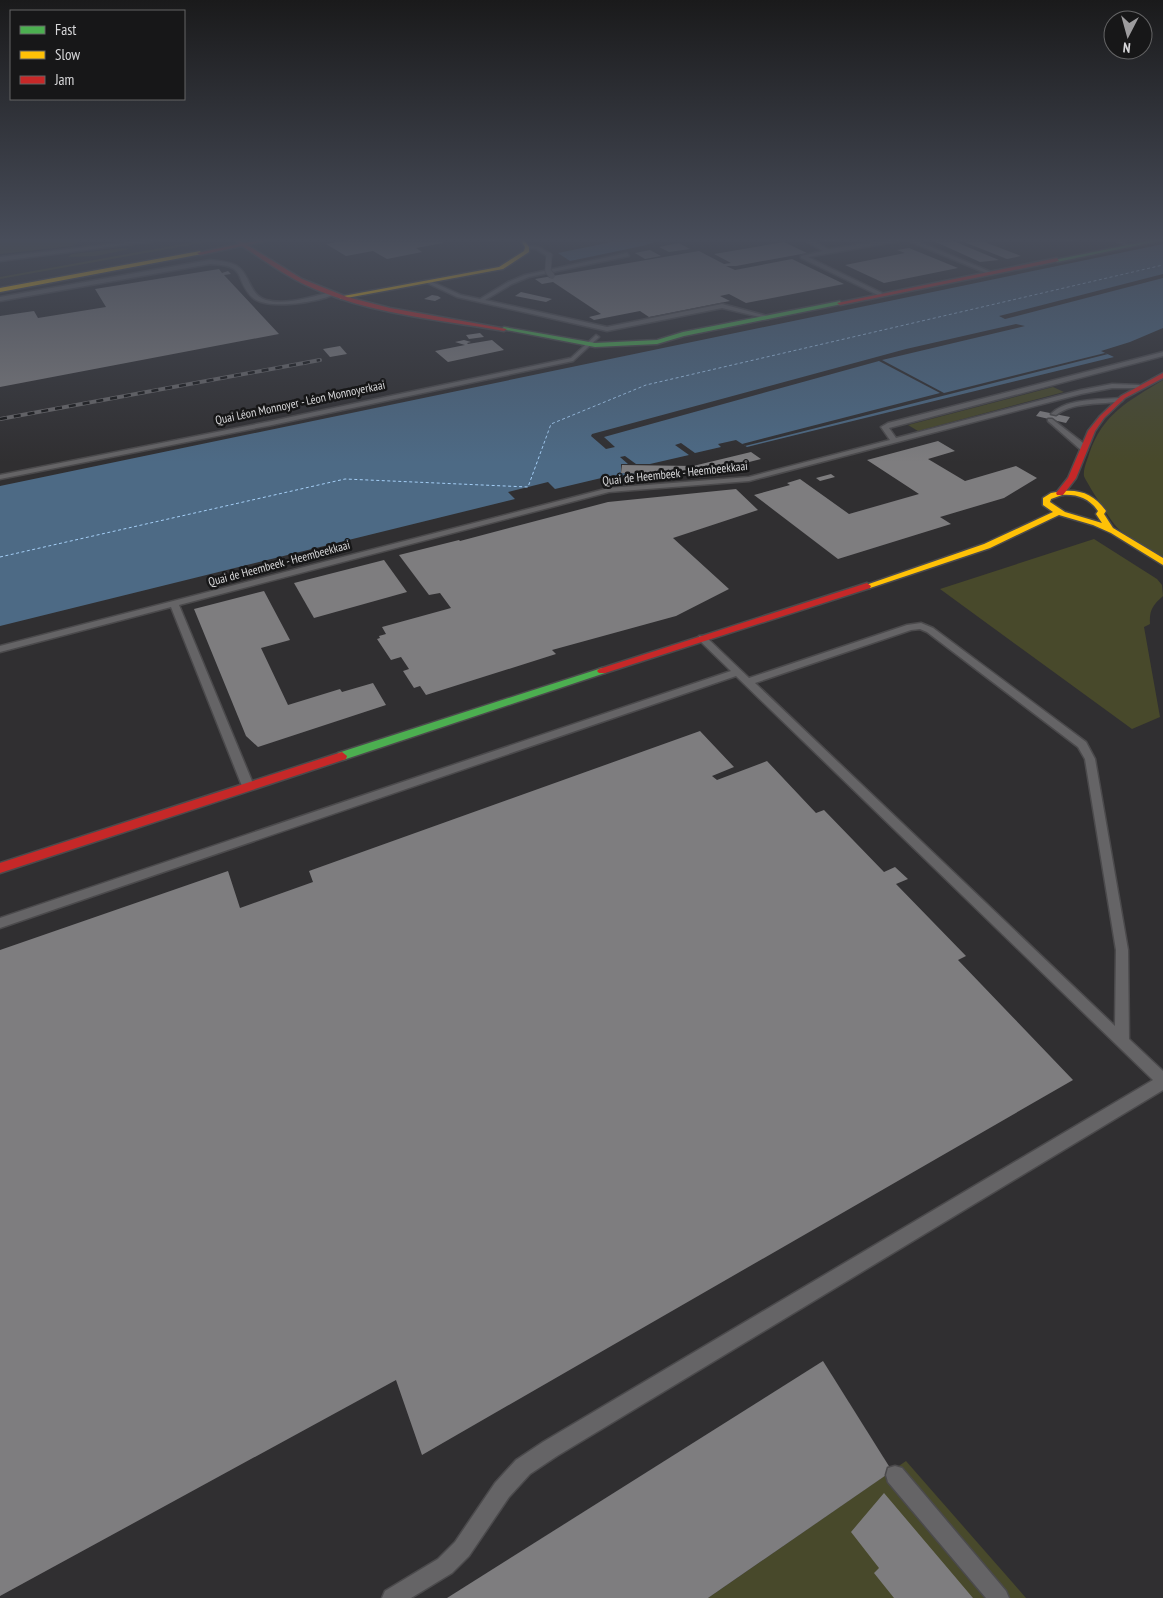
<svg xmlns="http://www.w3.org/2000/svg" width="1163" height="1598" font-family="'PT Sans Narrow',sans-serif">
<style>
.green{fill:#48492b}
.water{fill:#4d6a85}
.pier{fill:#302f31}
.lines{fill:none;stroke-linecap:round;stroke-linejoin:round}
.ferry{stroke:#a4cef6;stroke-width:1;stroke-dasharray:3 2.5;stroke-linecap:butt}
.building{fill:#7e7d7f}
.lane-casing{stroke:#4b4a4c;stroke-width:3}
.fast-casing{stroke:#4b4a4c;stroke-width:3}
.slow-casing{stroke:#4b4a4c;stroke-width:3}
.jam-casing{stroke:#4b4a4c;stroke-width:3}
.lane{fill:#656466;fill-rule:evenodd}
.fast{fill:#4caf50;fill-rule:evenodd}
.slow{fill:#ffc107;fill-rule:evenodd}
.jam{fill:#c62828;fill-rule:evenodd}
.rail-casing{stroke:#686769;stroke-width:4}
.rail{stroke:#171718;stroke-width:2.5;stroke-dasharray:7;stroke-linecap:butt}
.lane-bridge-casing{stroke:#4b4a4c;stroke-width:7;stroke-linecap:butt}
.lane-bridge{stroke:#656466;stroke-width:5.5}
.labels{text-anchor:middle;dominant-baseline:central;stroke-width:5;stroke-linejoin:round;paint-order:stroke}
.far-street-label{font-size:12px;fill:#d7d7d9;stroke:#171718}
</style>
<rect width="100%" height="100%" fill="#302f31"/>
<g class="green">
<path d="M13 238H84L72 246 0 254V240Z"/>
<path d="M216 238 224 239 0 279V277Z"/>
<path d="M123 248 130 249 96 256 68 257 72 254Z"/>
<path d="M1163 380V557C1151 549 1122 535 1115 525 1111 521 1085 480 1084 476 1083 469 1087 461 1089 454 1103 413 1129 401 1163 380Z"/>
<path d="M1053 387 1064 392 918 431 908 425Z"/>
<path d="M1094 539 1157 579 1162 585 1163 596C1153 605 1149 610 1150 624L1144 627 1160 717 1132 729 940 589Z"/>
<path d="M906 1461 1026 1598H708Z"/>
</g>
<g class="water">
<path d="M631 238H668L642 246 570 261 558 253Z"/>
<path d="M1163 244V328L1130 342 1101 351 1114 357 747 447 736 440 718 444 721 447 695 453 681 443 675 445 689 455 650 464H636L625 456 620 457 628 464H621V473L669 475V480L620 479 614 475 555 489 548 482 508 492 515 499 0 626V486Z"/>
</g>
<g class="pier">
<path d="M1163 274V278L1005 319 999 316Z"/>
<path d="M1016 324 1025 326 882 360 944 393 1105 353 1108 354 745 446 742 444 940 393 879 361 604 437 615 447 606 449 591 436 592 434 906 349Z"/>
</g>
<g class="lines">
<path class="ferry" d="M0 557 345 479 528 487 551 424 646 385 1163 265"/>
</g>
<g class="building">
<path d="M352 238H434L443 243 416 248 422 252 387 259 373 251 346 256 326 244 353 239Z"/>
<path d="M481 238H500L503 240 489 242Z"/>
<path d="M818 238H843V239L827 242Z"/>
<path d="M927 238H946L999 260 980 262Z"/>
<path d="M954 238H974L1021 256 1007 259Z"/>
<path d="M1057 238H1083V239L1068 242Z"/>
<path d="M784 242 807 253 736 266H726L735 270 792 259 844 284 746 303 729 294 720 296 730 301 649 317 640 311 594 320 589 317 601 314 553 282 542 284 535 279 699 251 724 264 731 263 714 254Z"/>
<path d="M679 243 690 249 669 252 659 247Z"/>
<path d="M909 248 958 268 884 283 845 265 905 253 897 250Z"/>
<path d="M650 250 661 256 645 259 635 253Z"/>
<path d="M219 269 222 273 228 271 231 274 224 275 279 334 0 387V316L34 311 38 318 106 307 95 289Z"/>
<path d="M521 292 552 299 546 302 515 296Z"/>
<path d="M432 295 438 296 441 298 435 301 424 299Z"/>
<path d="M480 333 484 337 469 339 466 335Z"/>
<path d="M464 340 471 342 467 343 468 344 492 340 504 350 448 362 435 351 465 345 455 342Z"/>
<path d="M340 346 347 354 330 357 323 349Z"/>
<path d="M1040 411 1070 417 1066 423 1036 416Z"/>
<path d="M938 441 955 451 928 459 965 481 1016 466 1037 478 1004 498 940 517 951 524 838 559 754 495 790 485 787 483 800 479 849 514 919 494 867 460Z"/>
<path d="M751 452 761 459 690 477 687 475 621 473 622 465 693 466Z"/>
<path d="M831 474 835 477 820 481 816 478Z"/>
<path d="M736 489 758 510 673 538 729 589 676 616 552 650 556 654 426 695 420 686 414 688 403 671 409 669 401 657 391 660 377 639 380 638 379 636 386 634 382 627 451 608 440 593 429 595 399 555 459 540 460 541 608 502Z"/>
<path d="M384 560 407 592 314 618 294 583Z"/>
<path d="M264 591 290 640 261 648 288 705 340 689 342 692 373 683 386 705 258 747 246 736 194 609Z"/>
<path d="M700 731 734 767 712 776 717 780 767 761 816 813 824 810 884 872 895 867 908 879 896 884 966 956 958 960 1073 1080 422 1455 396 1380 0 1596V950L228 871 240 908 313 882 309 871Z"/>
<path d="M823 1361 892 1471 708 1598H447Z"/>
<path d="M884 1493 973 1598H894L874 1573 879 1568 851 1532Z"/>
</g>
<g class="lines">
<defs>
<g id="lane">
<path d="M163 238H178L0 261V257Z"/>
<path d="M800 238H806L829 249 901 238H913L912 239 991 272 986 273 906 240 808 257 882 293 880 296 801 258V256L823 251Z"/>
<path d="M1109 238H1115L1131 246 1127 247Z"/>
<path d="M527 246 539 247 552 255 547 256 536 249 525 248Z"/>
<path d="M627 253 629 256 529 277 512 284 485 300 607 327 722 304 771 317 768 319 722 308 607 331 457 297 425 282 430 281 461 295 480 299 508 282 525 275Z"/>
<path d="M210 260C219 261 229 261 237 266 250 274 249 295 266 300 286 306 313 296 332 292L335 294C319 302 266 311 252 297 233 277 249 266 210 264L0 301V297Z"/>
<path d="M596 335 599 337 598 338 573 361 272 425 0 479V475L272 421 571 358Z"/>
<path d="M1163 352V356L889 428 896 438 1081 390 1112 384 1139 385 1142 387 1141 388H1112L1081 394 749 481 609 492 179 605 254 786 248 790 242 786 171 607 0 652V646L609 488 749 477 890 440 881 427 888 423Z"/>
<path d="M1120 398 1123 400 1122 401C1101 405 1075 401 1056 415L1051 414C1067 398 1099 400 1120 398Z"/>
<path d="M1048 419H1052L1087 446V450H1081L1048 421Z"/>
<path d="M921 623 933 628 1086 742 1095 759 1128 950 1129 1039 1163 1071V1090L557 1456 530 1474 509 1497 469 1556 452 1573 411 1598H382L385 1591 438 1559 455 1542 495 1483 516 1460 543 1442 1153 1080 736 676 0 928V918L731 671 699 640V636H705L749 678 907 625ZM920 629 927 632 1078 747 1085 759 1116 950 1115 1026 755 683 911 630Z"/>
<path d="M895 1466 902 1468 1006 1591 1009 1598H986L888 1482 886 1475 888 1468Z"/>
</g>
<g id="fast">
<path d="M1163 238V240L1057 262 1054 260Z"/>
<path d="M840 301 842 304 684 336 657 344 595 347 501 329 504 327 595 343 657 340 683 332Z"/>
<path d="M602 668 605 669 607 671 605 673 346 759 342 760 337 756 338 753Z"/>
</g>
<g id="slow">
<path d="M519 238H523L529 247V252L503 269 341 299 338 297 499 267 524 251 525 247Z"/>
<path d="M200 251 202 254 0 292V288Z"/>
<path d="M1062 491C1081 489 1095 495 1106 511L1104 514 1113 528 1163 558V565L1111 533 1093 525 1059 515 990 548 870 588H864L863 586 984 544 1053 512 1043 505V498L1051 493ZM1062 495C1077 494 1089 498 1098 511L1096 514 1102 523 1065 512 1050 502 1051 499Z"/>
</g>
<g id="jam">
<path d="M232 238H236L244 243 270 238H280L247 245 302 279 347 297 390 308 507 329 504 331C443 320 379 315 322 292 293 281 268 263 242 246L200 255 197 253 239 244Z"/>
<path d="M1057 258 1059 261 840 305 837 303Z"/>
<path d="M1163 373V378L1125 398 1104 418 1095 431 1076 478 1063 495H1057L1056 493 1068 478 1088 431 1100 416 1121 396Z"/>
<path d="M867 583 871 586 870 588 605 673H599L597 671 599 669Z"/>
<path d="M342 752 347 756 346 759 0 873V863Z"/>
</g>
</defs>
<use href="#lane" class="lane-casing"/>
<use href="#fast" class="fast-casing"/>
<use href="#slow" class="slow-casing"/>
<use href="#jam" class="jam-casing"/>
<use href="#lane" class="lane"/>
<use href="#fast" class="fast"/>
<use href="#slow" class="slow"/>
<use href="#jam" class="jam"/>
<defs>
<path id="rail" d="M0 419 320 360"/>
</defs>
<use href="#rail" class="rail-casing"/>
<use href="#rail" class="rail"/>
<defs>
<path id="lane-bridge" d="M549 255 548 271 552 276"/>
</defs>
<use href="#lane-bridge" class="lane-bridge-casing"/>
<use href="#lane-bridge" class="lane-bridge"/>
</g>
<linearGradient id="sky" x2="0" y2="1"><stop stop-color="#1a1a1b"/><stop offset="0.52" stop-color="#484d5a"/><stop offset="1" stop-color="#484d5a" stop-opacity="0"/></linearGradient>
<rect width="1163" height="462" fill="url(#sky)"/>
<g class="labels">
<g class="far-street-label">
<text transform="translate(300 402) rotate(-12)">Quai Léon Monnoyer - Léon Monnoyerkaai</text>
<text transform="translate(675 473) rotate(-6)">Quai de Heembeek - Heembeekkaai</text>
<text transform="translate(279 563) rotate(-15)">Quai de Heembeek - Heembeekkaai</text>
</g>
</g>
<rect x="10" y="10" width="175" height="90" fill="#171718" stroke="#646465"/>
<rect x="20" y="26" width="25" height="8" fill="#4caf50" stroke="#646465"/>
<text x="55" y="35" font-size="15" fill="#d7d7d9">Fast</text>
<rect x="20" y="51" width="25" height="8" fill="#ffc107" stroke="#646465"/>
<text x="55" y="60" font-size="15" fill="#d7d7d9">Slow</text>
<rect x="20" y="76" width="25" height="8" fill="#c62828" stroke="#646465"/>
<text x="55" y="85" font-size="15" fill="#d7d7d9">Jam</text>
<g transform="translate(1128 35) rotate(186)"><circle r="24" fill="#171718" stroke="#646465"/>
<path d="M0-4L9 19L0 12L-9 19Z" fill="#9d9c9e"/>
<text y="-8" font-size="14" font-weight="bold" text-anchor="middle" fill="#d7d7d9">N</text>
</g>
</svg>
